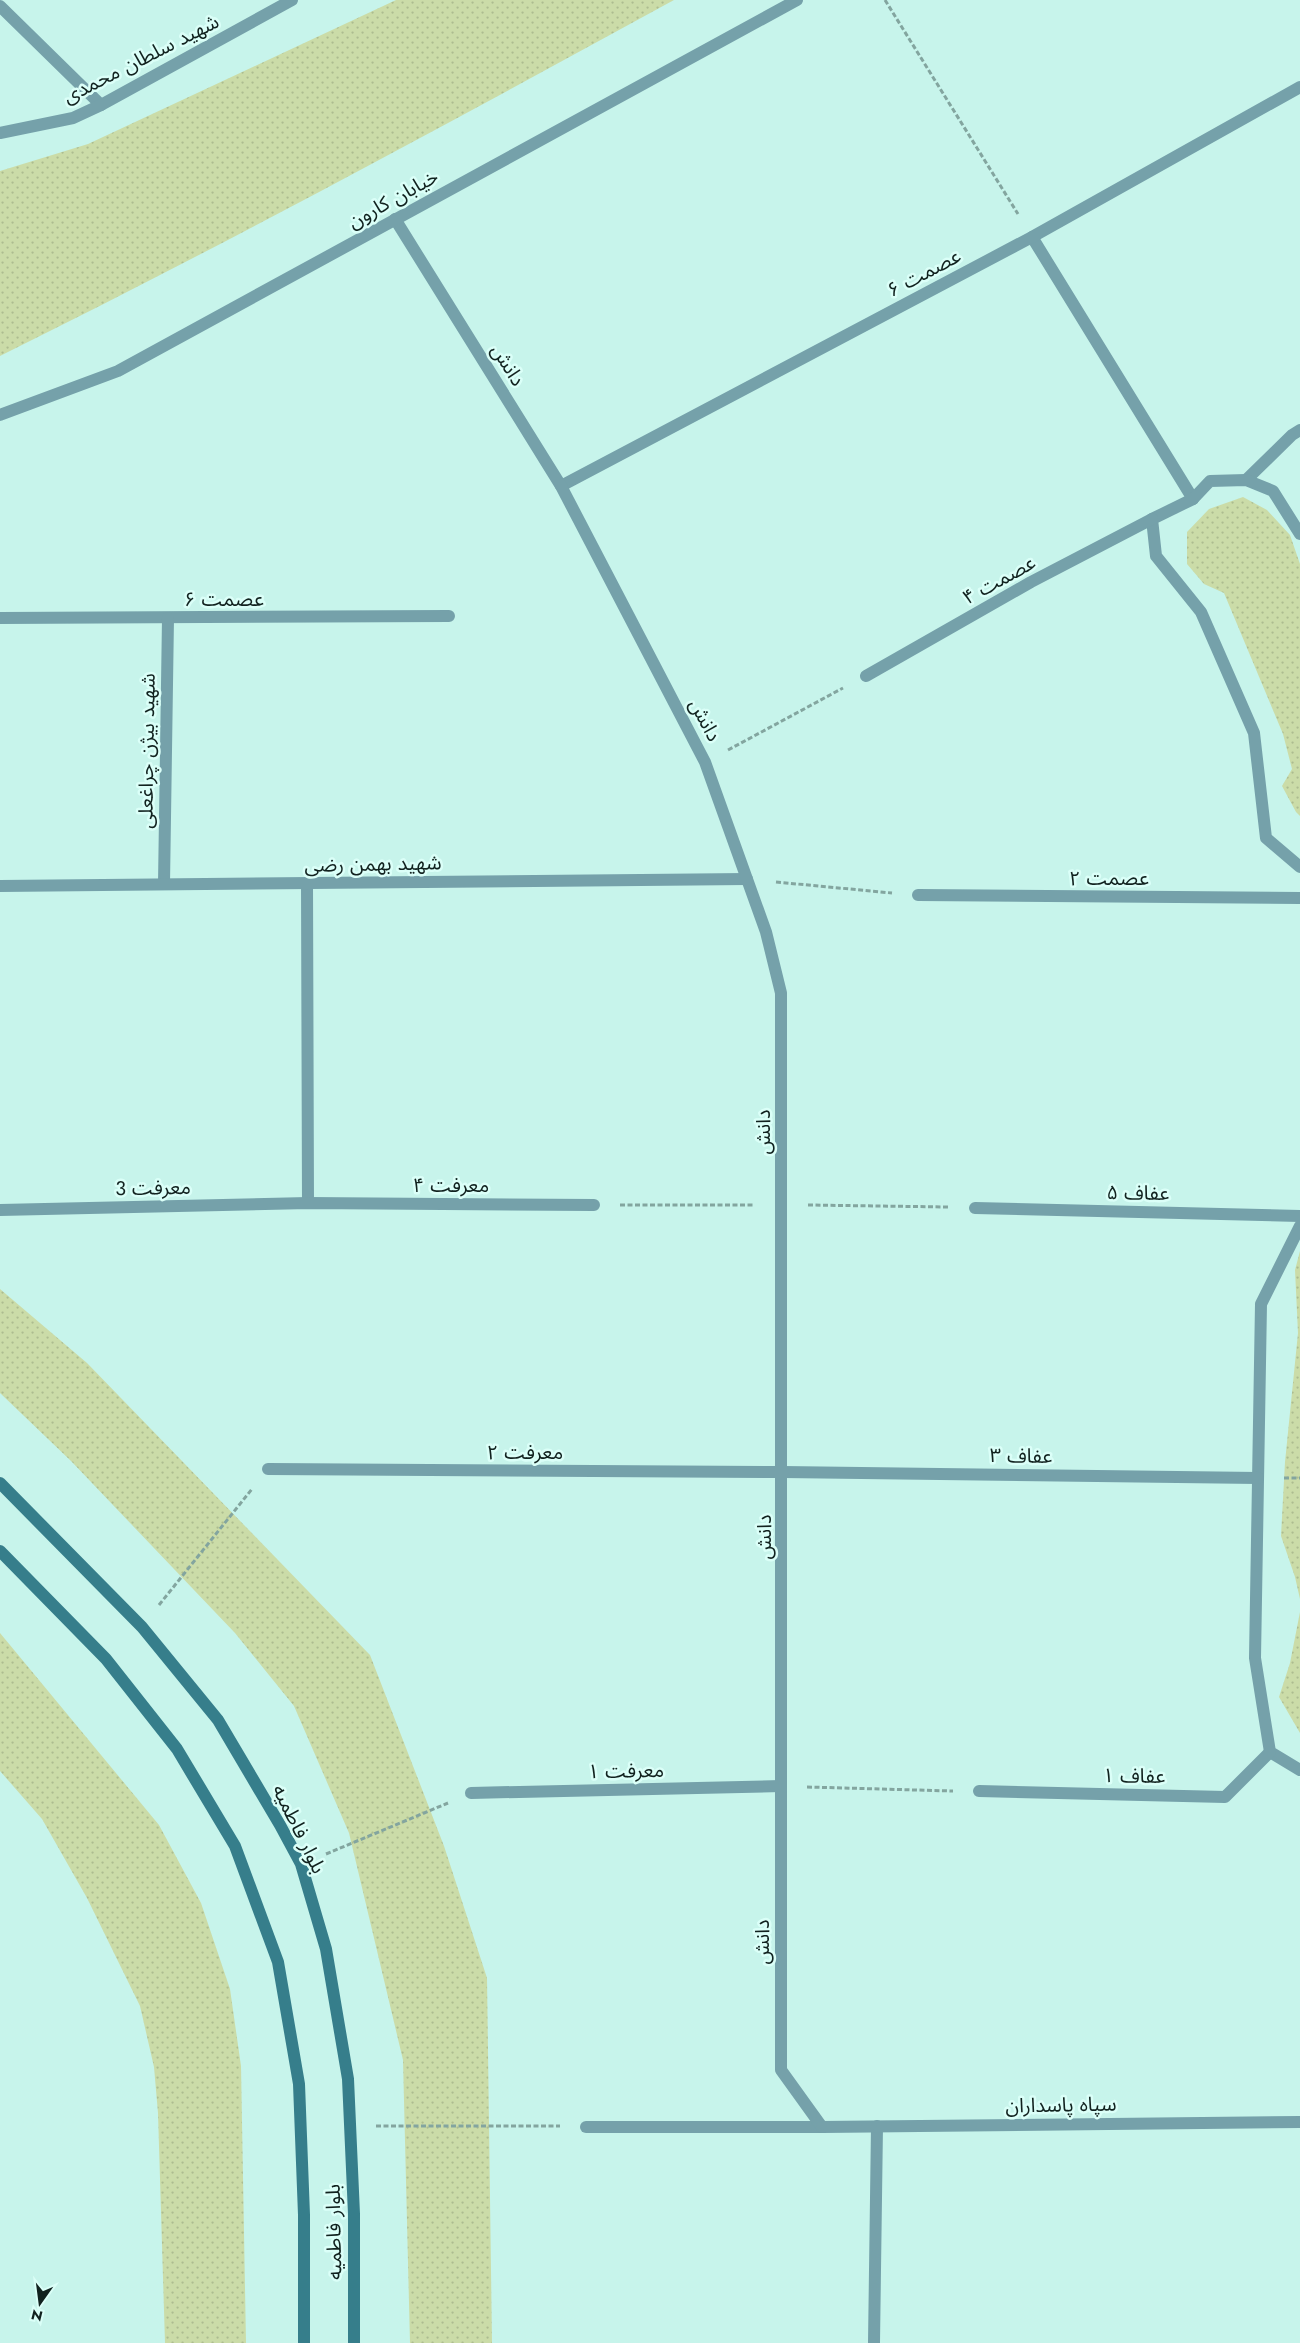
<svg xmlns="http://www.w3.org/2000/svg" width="1300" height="2343" font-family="Jost,'Noto Sans Arabic',sans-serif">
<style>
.grass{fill:url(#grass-dots)}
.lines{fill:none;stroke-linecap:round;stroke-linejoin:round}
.path{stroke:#83a59f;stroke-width:3;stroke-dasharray:5 2.5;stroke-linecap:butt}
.service{stroke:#75a1aa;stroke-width:12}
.minor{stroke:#75a1aa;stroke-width:12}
.tertiary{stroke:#75a1aa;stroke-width:12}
.secondary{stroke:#367e8b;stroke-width:12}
.labels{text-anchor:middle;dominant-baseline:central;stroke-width:5;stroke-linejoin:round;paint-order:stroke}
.street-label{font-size:20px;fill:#11221f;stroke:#dbfff8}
</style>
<defs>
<pattern id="grass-dots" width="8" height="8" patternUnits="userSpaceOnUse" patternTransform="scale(1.25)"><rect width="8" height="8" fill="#cbdca8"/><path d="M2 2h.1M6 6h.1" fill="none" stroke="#adbc90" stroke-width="1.8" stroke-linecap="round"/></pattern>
</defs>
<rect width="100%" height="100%" fill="#c7f4eb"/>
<g class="grass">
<path d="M396 0H674C451 122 228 243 0 356V171L88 144Z"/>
<path d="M1243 497 1267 510 1290 535 1300 564V816L1296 812 1282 786 1292 769 1283 734 1224 593 1204 584 1187 564V532L1209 509Z"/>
<path d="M1300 1251V1599L1295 1577 1281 1536 1285 1462 1298 1333 1295 1270Z"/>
<path d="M0 1289 87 1363 370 1655 444 1846 487 1978 492 2343H410L403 2060 349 1833 294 1706 235 1633 71 1461 0 1393Z"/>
<path d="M1300 1612V1733L1279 1697 1290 1663Z"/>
<path d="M0 1633 159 1825 201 1903 230 1989 241 2066 246 2343H165L158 2113 154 2067 140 2006 87 1898 42 1819 0 1771Z"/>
</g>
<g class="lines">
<g class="path">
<path d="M885 0 1018 214"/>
<path d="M728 750 843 688"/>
<path d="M776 882 892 893"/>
<path d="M620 1205H754"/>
<path d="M808 1205 949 1207"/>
<path d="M1284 1478H1300"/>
<path d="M159 1605 252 1489"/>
<path d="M807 1787 953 1791"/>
<path d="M326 1854 448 1803"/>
<path d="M376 2126H560"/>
</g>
<path class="service" d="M586 2127H822"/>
<g class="minor">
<path d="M0 6 101 105"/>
<path d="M1032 237 1193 499"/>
<path d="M1246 480 1292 435 1300 430"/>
<path d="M561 486 1032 237 1300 87"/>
<path d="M1300 534 1273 491 1246 480 1210 481 1193 499 1152 519 1156 556 1201 612 1254 733 1266 838 1300 867"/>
<path d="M0 618 449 616"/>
<path d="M866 676 1031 582 1152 519"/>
<path d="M307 883 308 1203"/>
<path d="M164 884 168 618"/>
<path d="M0 886 747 879"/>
<path d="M918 895 1300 898"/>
<path d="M975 1208 1300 1216"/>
<path d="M0 1210 308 1203 594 1205"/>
<path d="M1300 1226 1261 1304 1255 1658 1270 1752 1300 1770"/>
<path d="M268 1469 783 1472 1258 1478"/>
<path d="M979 1791 1225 1797 1270 1752"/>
<path d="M471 1793 781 1786"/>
<path d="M874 2343 877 2126"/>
</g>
<g class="tertiary">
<path d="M0 133 73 118 101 105 292 0"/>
<path d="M395 219 561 486 705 762 766 932 781 993V2070L822 2127 1300 2122"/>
<path d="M0 415 118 371 797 0"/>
</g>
<g class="secondary">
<path d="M0 1483 142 1627 218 1720 280 1825 301 1864 326 1949 348 2079 354 2214V2343"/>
<path d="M0 1551 106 1659 177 1749 235 1846 278 1962 299 2084 304 2215V2343"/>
</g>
</g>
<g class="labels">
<g class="street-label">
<text transform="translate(141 59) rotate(-27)">شهید سلطان محمدی</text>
<text transform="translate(393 199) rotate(-29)">خیابان کارون</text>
<text transform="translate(924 273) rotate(-28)">عصمت ۶</text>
<text transform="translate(508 365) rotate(58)">دانش</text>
<text transform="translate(999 580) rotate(-29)">عصمت ۴</text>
<text x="224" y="599">عصمت ۶</text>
<text transform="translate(705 720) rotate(62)">دانش</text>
<text transform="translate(147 751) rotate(-89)">شهید بیژن چراغعلی</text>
<text transform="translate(373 864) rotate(-1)">شهید بهمن رضی</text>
<text x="1109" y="878">عصمت ۲</text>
<text transform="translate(763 1132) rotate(-90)">دانش</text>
<text x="451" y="1185">معرفت ۴</text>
<text transform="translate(153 1188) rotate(-1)">معرفت 3</text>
<text transform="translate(1138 1193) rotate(1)">عفاف ۵</text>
<text x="525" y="1452">معرفت ۲</text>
<text transform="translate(1021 1456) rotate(1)">عفاف ۳</text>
<text transform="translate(764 1537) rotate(-90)">دانش</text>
<text transform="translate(626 1771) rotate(-1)">معرفت ۱</text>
<text transform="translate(1134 1776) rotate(1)">عفاف ۱</text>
<text transform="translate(299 1829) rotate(64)">بلوار فاطمیه</text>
<text transform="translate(762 1942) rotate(-90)">دانش</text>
<text transform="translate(1061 2105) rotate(-1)">سپاه پاسداران</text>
<text transform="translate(334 2232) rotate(-91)">بلوار فاطمیه</text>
</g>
</g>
<g transform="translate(40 2303) rotate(194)" stroke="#dbfff8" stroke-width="4" paint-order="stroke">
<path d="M0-4L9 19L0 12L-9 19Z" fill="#11221f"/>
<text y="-8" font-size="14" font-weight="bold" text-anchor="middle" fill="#11221f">N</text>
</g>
</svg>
